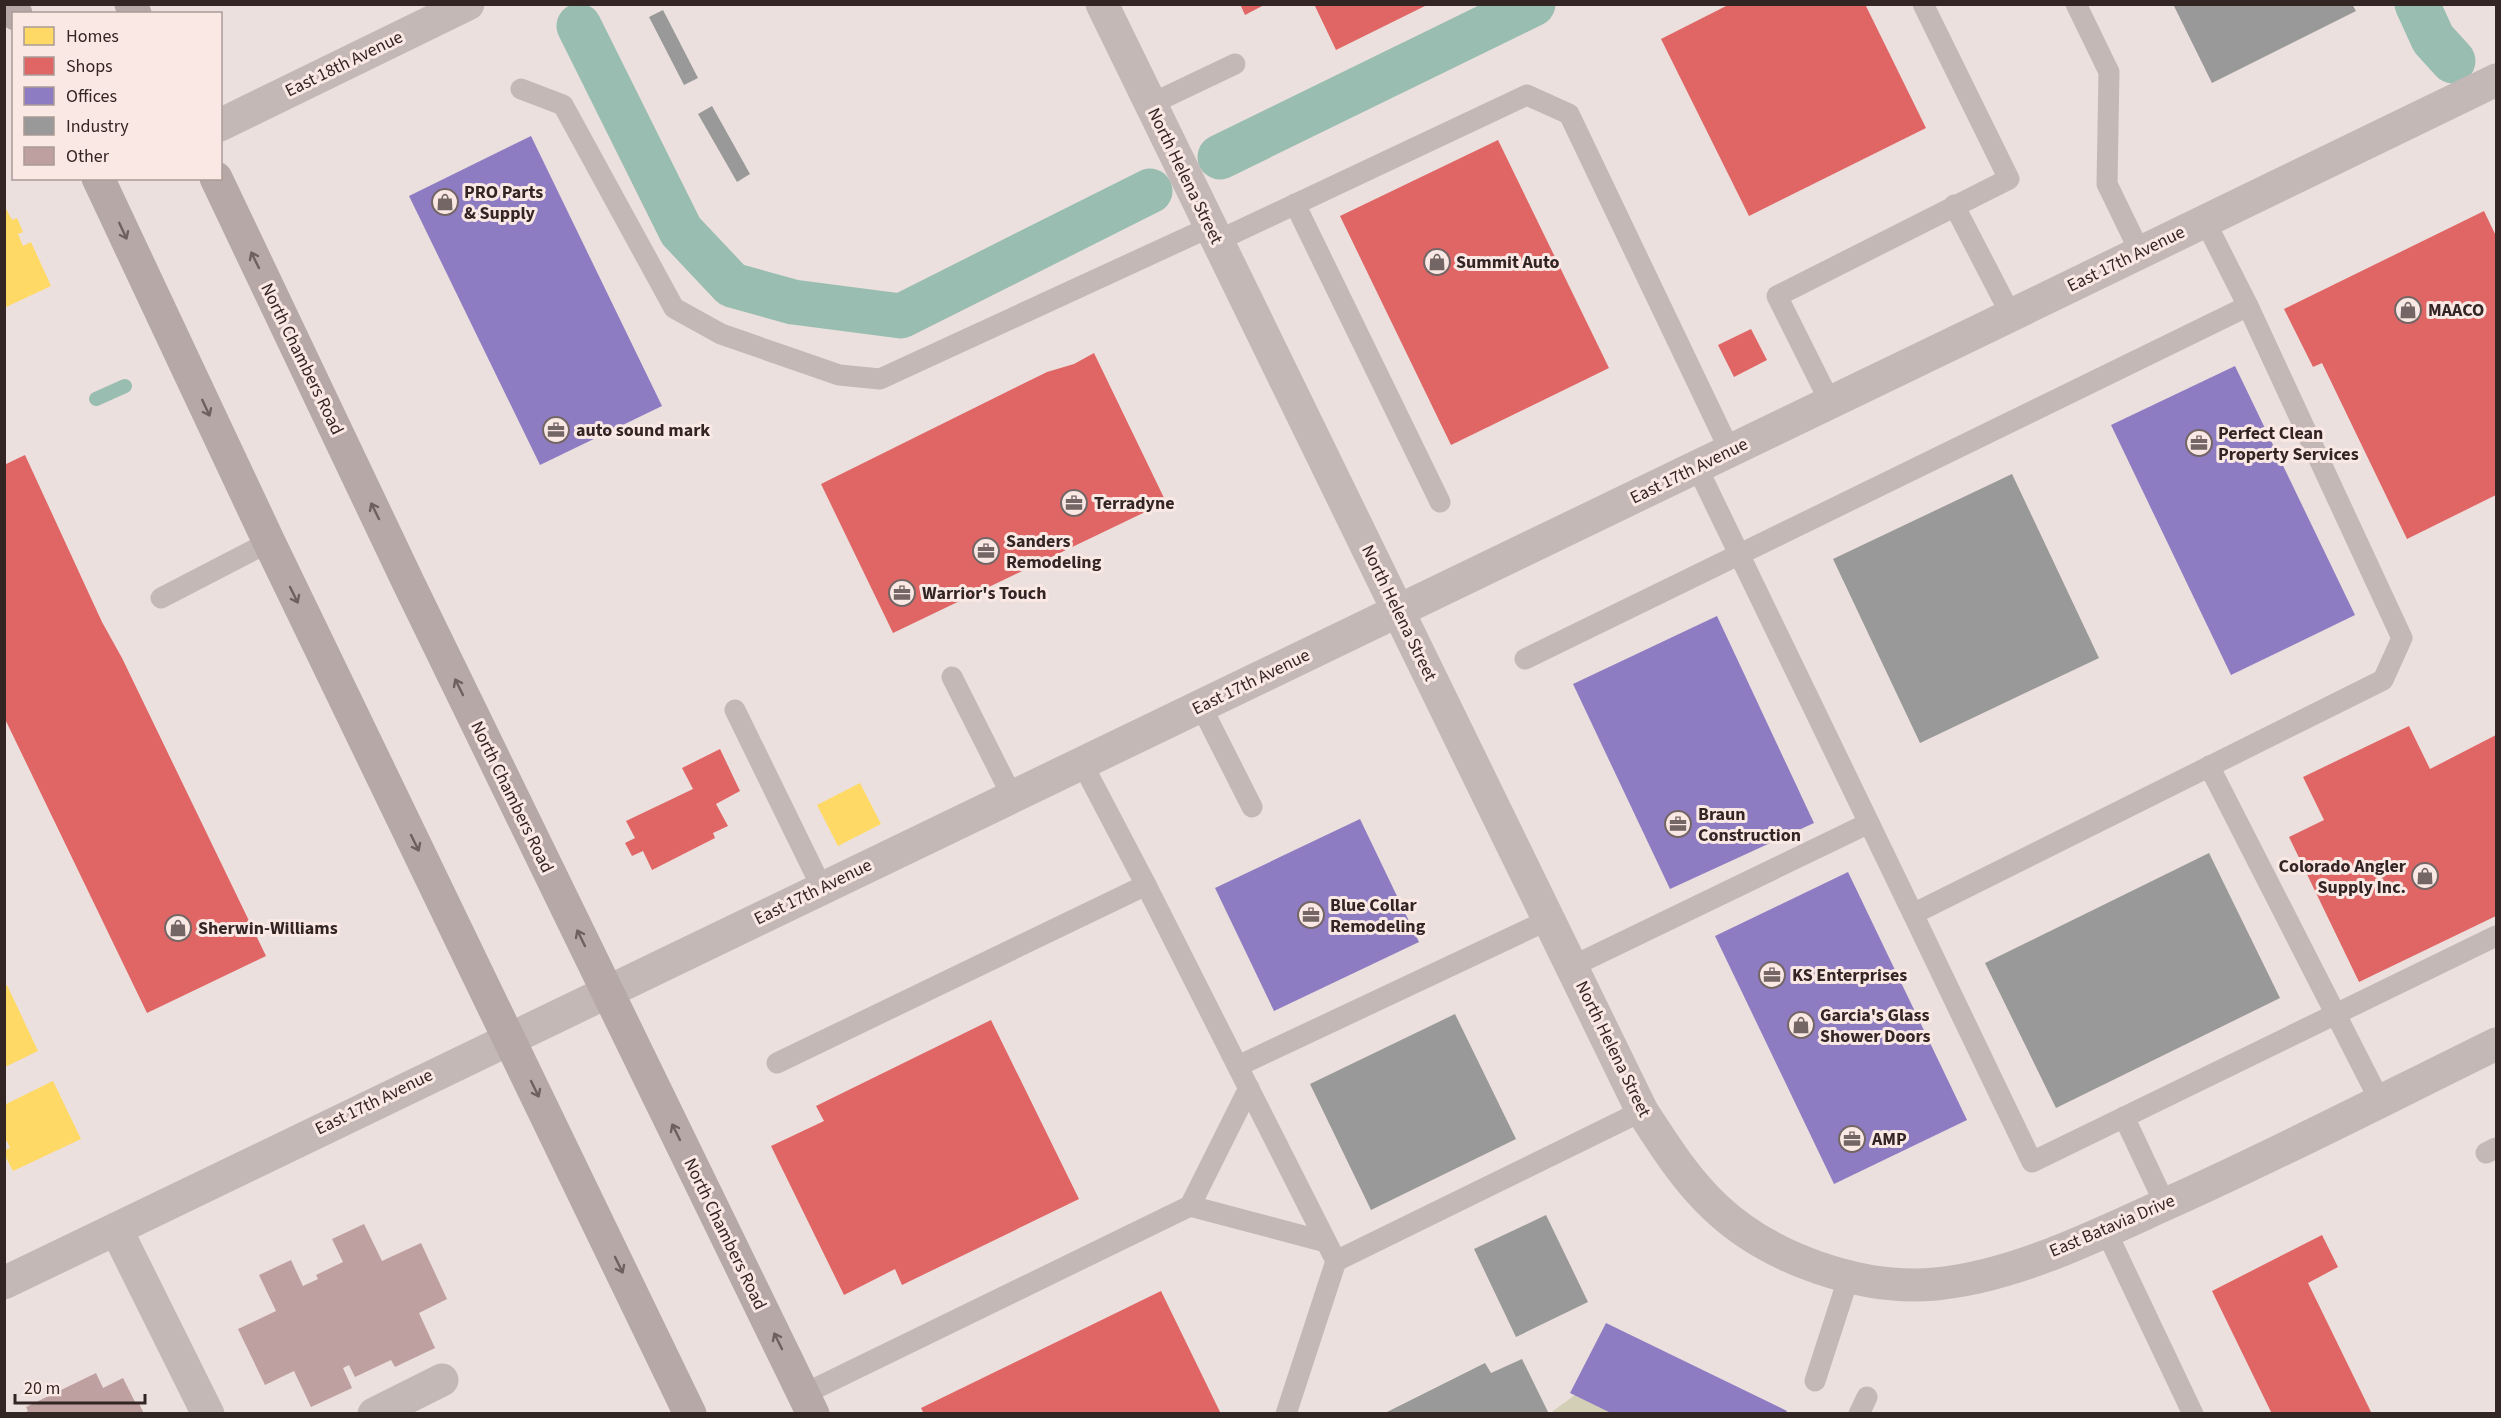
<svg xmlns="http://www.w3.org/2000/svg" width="2501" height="1418" font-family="'Source Sans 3',sans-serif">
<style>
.green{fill:#d3ceb6}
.homes{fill:#ffd966}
.shops{fill:#e06666}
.offices{fill:#8e7cc3}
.industry{fill:#999}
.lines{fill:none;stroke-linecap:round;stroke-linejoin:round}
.stream{stroke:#99bdb1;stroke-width:14}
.canal{stroke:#99bdb1;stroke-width:45}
.building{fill:#bfa0a0}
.service{stroke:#c4b8b6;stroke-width:21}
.minor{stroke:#c4b8b6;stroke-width:33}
.secondary{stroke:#b5a8a7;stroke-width:33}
.oneway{stroke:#6e6060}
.labels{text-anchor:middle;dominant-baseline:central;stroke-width:6;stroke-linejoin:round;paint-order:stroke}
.street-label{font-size:18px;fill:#342525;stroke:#f9e8e3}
.poi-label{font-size:18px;font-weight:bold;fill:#342525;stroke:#f9e8e3;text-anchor:start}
</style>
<rect width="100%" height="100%" fill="#ebe0dd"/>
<path class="green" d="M1575 1395 1613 1413 1549 1414Z"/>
<g class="homes">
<path d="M4 205 12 220 17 218 23 232 18 234 23 246 31 242 51 286 4 308Z"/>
<path d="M860 783 881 824 838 846 817 805Z"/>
<path d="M7 985 38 1051 5 1067V986Z"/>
<path d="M53 1081 81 1139 13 1171 4 1154V1150L10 1148 7 1141 4 1142V1105Z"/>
</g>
<g class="shops">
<path d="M1240 4H1266L1245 15Z"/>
<path d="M1314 4H1429L1336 50Z"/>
<path d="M1730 4H1865L1926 128 1749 216 1661 39Z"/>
<path d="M1498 140 1609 368 1451 445 1340 216Z"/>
<path d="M2484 211 2496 236V495L2407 539 2322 363 2313 367 2284 309Z"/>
<path d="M1751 329 1767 360 1734 377 1718 345Z"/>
<path d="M1094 353 1166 502 893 633 821 484 1047 372 1074 364Z"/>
<path d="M25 455 102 622 122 658 266 956 147 1013 4 717V465Z"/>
<path d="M2409 726 2430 769 2496 735V916L2359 982 2289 837 2324 820 2303 777Z"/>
<path d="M720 749 740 791 716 804 728 826 713 833 715 838 652 870 643 851 632 856 625 843 635 838 626 821 693 789 682 768Z"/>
<path d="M991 1020 1079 1199 902 1285 895 1269 844 1295 771 1146 824 1121 816 1106Z"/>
<path d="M2322 1235 2338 1267 2308 1283 2372 1414H2272L2212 1291Z"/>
<path d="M1161 1291 1221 1414H924L921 1408Z"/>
</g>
<g class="offices">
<path d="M531 136 662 406 540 465 409 196Z"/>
<path d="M2235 366 2355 615 2231 675 2111 425Z"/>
<path d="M1717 616 1814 823 1670 889 1573 684Z"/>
<path d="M1360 819 1419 942 1274 1011 1215 888Z"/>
<path d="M1848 872 1967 1120 1834 1184 1715 936Z"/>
<path d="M1606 1323 1787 1411 1785 1414H1613L1570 1393Z"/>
</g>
<g class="industry">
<path d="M2173 4H2352L2356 11 2212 83Z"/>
<path d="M663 10 698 78 684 85 649 17Z"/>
<path d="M712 106 750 174 737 182 698 114Z"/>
<path d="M2012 474 2099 658 1920 743 1833 559Z"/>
<path d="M2209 853 2280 998 2056 1108 1985 963Z"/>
<path d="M1455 1014 1516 1139 1371 1210 1310 1084Z"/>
<path d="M1546 1215 1588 1302 1516 1337 1474 1249Z"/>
<path d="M1522 1359 1549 1414H1383L1485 1363 1491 1373Z"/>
</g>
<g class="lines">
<path class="stream" d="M96 399 125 386"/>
<g class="canal">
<path d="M2417 4 2433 39 2453 61"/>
<path d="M579 26 681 231 732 285 793 302 901 316 1150 191"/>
<path d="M1220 157 1533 4"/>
</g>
</g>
<g class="building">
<path d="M364 1224 382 1261 421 1243 447 1299 419 1313 435 1348 395 1367 391 1360 355 1377 349 1365 343 1368 352 1388 311 1407 294 1371 265 1385 238 1329 276 1311 259 1275 291 1260 303 1286 318 1279 316 1275 343 1262 332 1239Z"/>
<path d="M96 1373 103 1388 123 1378 136 1404 139 1403 144 1414H22L28 1411 26 1407Z"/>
</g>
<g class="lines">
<g class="service">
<path d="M2076 4 2109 72 2107 184 2140 252"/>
<path d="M521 89 563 105 674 308 721 334 790 358 839 375 880 379 1210 227"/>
<path d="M1151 104 1235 64"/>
<path d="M1295 204 1440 502"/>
<path d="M1954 205 2011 315"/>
<path d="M1217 241 1527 95 1569 114 1730 451"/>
<path d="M1830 402 1777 296 2009 179 1923 4"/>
<path d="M1697 467 1913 914 2383 680 2402 638 2248 306"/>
<path d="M161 598 269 542"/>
<path d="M1525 659 2248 306 2205 221"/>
<path d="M952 677 1012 796"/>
<path d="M1201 706 1252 807"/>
<path d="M735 710 822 888"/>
<path d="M1082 763 1146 885"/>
<path d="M2209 766 2380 1101"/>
<path d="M1913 914 2032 1162 2496 936"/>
<path d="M1573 966 1869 823"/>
<path d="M777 1063 1146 885 1336 1261 1642 1111"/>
<path d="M1238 1066 1550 919"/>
<path d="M2124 1117 2165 1204"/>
<path d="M2486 1153 2496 1148"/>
<path d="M1190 1206 1326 1242"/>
<path d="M2106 1231 2193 1414"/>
<path d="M1815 1381 1849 1276"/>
<path d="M804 1394 1190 1206 1249 1088"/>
<path d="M1286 1414 1336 1261"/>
<path d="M1859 1414 1867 1397"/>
</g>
<g class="minor">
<path d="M1102 4 1642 1111C1664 1145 1686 1180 1716 1208 1770 1259 1862 1291 1936 1284 2018 1276 2101 1233 2175 1200 2284 1151 2390 1096 2496 1044"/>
<path d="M220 125 468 4"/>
<path d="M116 1229 208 1414"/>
<path d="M4 1283C834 879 1667 484 2496 80"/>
<path d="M374 1414 442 1380"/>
</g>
<g class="secondary">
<path d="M12 4 16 14"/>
<path d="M131 4 135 14"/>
<path d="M98 178 269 542 690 1414"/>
<path d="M216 178 409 584 813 1414"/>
</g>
</g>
<defs><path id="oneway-shaft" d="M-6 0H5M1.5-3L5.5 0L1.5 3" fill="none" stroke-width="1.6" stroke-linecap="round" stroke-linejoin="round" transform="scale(1.5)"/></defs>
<g class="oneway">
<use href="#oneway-shaft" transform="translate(123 231) rotate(65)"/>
<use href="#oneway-shaft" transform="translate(255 260) rotate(-116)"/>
<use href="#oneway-shaft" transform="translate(206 408) rotate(65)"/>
<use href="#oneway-shaft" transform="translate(375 511) rotate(-116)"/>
<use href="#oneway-shaft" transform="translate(294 595) rotate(64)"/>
<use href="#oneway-shaft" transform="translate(459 687) rotate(-116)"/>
<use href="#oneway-shaft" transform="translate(415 843) rotate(64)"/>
<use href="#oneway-shaft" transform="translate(581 938) rotate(-116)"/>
<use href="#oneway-shaft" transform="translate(535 1089) rotate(64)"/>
<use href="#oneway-shaft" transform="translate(676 1132) rotate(-116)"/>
<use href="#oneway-shaft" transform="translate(619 1265) rotate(64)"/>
<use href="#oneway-shaft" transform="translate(778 1341) rotate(-116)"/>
</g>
<defs>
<symbol id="shop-ring" viewBox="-11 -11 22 22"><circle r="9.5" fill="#f9e8e3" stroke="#746665" stroke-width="1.5"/><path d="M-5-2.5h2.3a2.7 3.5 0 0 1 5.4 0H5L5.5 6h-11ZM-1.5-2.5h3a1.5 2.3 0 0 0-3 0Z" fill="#746665"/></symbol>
<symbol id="office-ring" viewBox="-11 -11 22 22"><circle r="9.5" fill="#f9e8e3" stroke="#746665" stroke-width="1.5"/><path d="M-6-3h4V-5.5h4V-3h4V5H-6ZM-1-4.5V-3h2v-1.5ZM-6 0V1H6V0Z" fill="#746665"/></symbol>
</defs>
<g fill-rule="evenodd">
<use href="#shop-ring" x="430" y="187" width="30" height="30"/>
<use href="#shop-ring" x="1422" y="247" width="30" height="30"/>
<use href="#shop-ring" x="2393" y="295" width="30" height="30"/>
<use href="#office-ring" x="541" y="415" width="30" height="30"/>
<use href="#office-ring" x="2184" y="428" width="30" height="30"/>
<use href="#office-ring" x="1059" y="488" width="30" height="30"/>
<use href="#office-ring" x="971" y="536" width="30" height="30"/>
<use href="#office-ring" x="887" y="578" width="30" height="30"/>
<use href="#office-ring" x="1663" y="809" width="30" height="30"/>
<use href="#shop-ring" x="2410" y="861" width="30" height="30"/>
<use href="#office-ring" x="1296" y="900" width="30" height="30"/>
<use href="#shop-ring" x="163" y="913" width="30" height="30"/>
<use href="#office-ring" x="1757" y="960" width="30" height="30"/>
<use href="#shop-ring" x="1786" y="1010" width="30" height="30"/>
<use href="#office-ring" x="1837" y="1124" width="30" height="30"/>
</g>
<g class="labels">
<g class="street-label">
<text transform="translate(344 64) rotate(-26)">East 18th Avenue</text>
<text transform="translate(1185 176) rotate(64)">North Helena Street</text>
<text transform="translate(2126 259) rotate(-26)">East 17th Avenue</text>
<text transform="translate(302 359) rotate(64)">North Chambers Road</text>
<text transform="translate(1689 471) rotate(-26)">East 17th Avenue</text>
<text transform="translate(1399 613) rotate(64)">North Helena Street</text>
<text transform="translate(1251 682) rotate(-26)">East 17th Avenue</text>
<text transform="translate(512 797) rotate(64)">North Chambers Road</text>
<text transform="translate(813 892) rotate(-26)">East 17th Avenue</text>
<text transform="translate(1613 1049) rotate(64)">North Helena Street</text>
<text transform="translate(374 1102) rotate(-26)">East 17th Avenue</text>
<text transform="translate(2112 1226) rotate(-23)">East Batavia Drive</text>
<text transform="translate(725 1234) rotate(64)">North Chambers Road</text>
</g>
<g class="poi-label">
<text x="464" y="192">PRO Parts<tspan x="464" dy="21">&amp; Supply</tspan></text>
<text x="1456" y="262">Summit Auto</text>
<text x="2428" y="310">MAACO</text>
<text x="576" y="430">auto sound mark</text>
<text x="2218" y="433">Perfect Clean<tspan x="2218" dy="21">Property Services</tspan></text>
<text x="1094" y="503">Terradyne</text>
<text x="1006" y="541">Sanders<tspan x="1006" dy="21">Remodeling</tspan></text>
<text x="922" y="593">Warrior's Touch</text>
<text x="1698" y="814">Braun<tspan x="1698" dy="21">Construction</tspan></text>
<text x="2406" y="866" text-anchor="end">Colorado Angler<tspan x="2406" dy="21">Supply Inc.</tspan></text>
<text x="1330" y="905">Blue Collar<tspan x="1330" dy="21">Remodeling</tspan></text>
<text x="198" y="928">Sherwin-Williams</text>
<text x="1792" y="975">KS Enterprises</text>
<text x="1820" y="1015">Garcia's Glass<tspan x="1820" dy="21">Shower Doors</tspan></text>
<text x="1872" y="1139">AMP</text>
</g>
</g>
<rect width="2501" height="1418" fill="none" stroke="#342525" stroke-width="12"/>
<rect x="12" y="12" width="210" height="168" fill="#f9e8e3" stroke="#aa9a97" stroke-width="1.5"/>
<rect x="24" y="27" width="30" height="18" fill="#ffd966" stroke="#aa9a97" stroke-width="1.5"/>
<text x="66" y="42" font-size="18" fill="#342525">Homes</text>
<rect x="24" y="57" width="30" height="18" fill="#e06666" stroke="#aa9a97" stroke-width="1.5"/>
<text x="66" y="72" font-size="18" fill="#342525">Shops</text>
<rect x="24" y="87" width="30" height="18" fill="#8e7cc3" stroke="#aa9a97" stroke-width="1.5"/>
<text x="66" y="102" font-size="18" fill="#342525">Offices</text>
<rect x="24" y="117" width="30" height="18" fill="#999999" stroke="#aa9a97" stroke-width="1.5"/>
<text x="66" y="132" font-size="18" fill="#342525">Industry</text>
<rect x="24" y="147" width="30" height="18" fill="#bfa0a0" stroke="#aa9a97" stroke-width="1.5"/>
<text x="66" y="162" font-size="18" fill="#342525">Other</text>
<path d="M15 1394v9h130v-9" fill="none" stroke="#342525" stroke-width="3"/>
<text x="24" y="1394" font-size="18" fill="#342525" stroke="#f9e8e3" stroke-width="4.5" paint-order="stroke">20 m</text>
</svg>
